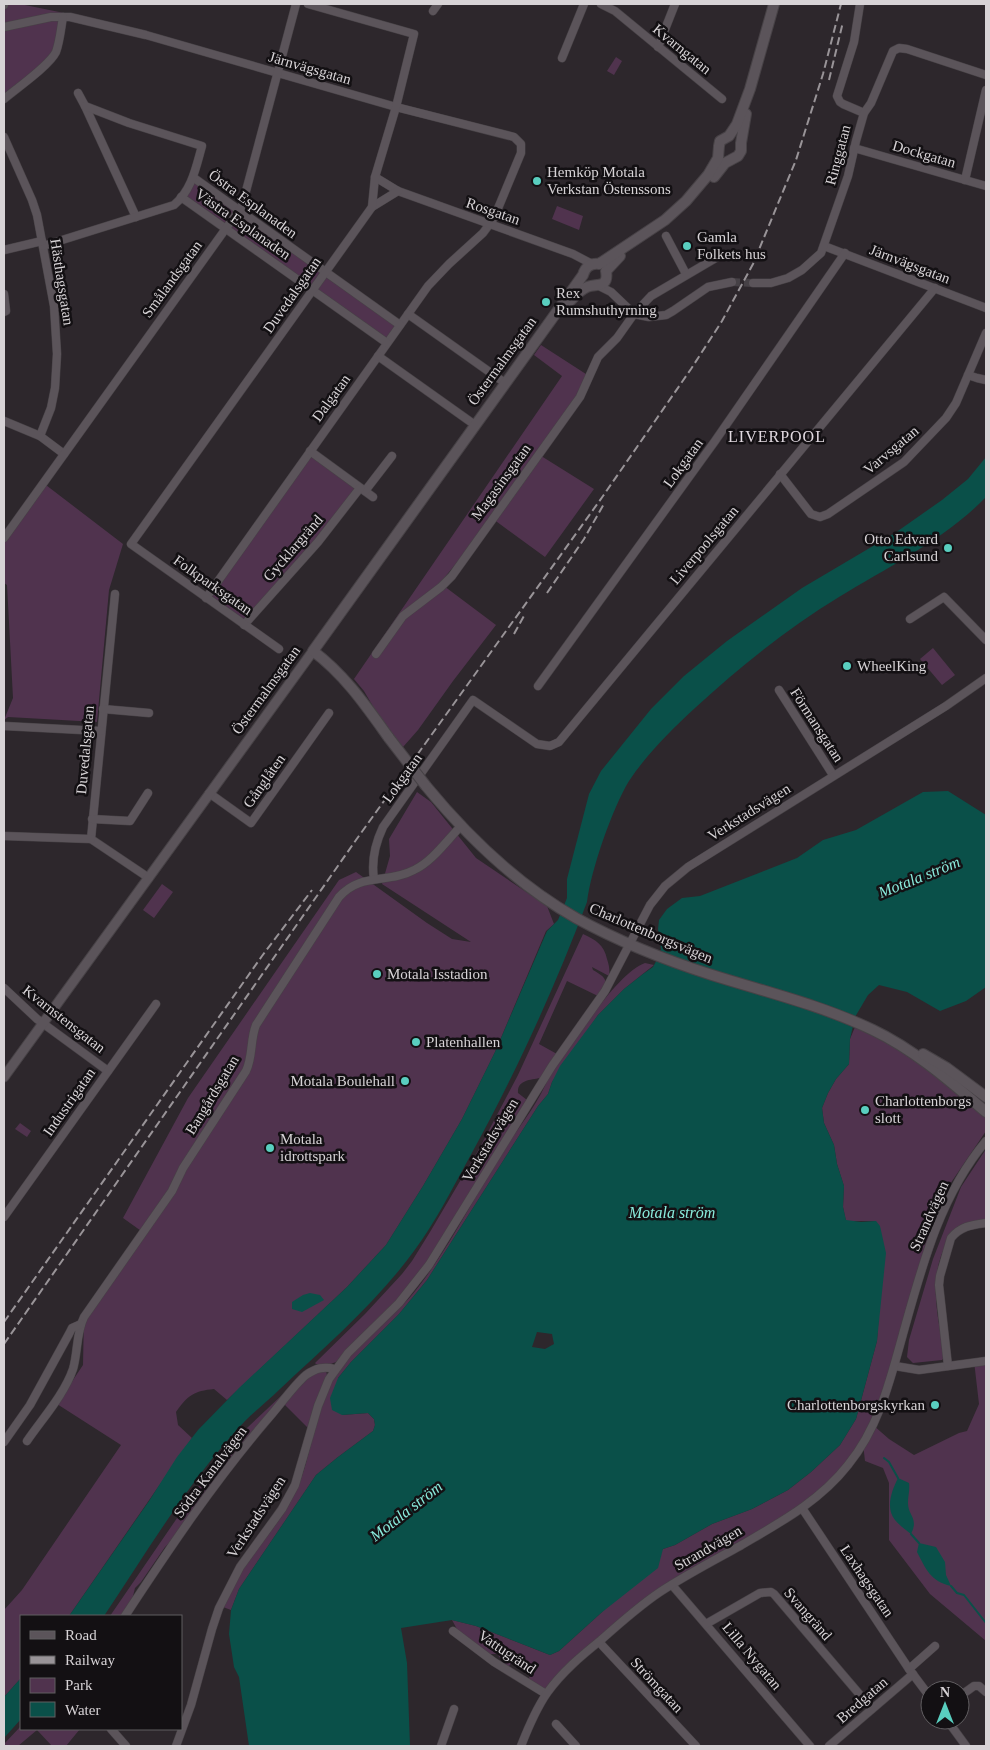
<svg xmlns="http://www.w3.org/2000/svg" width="990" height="1750" font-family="Georgia,serif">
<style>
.green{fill:#50334e}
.water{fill:#0a5049;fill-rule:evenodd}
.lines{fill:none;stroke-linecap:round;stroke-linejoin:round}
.stream{stroke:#0a5049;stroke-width:2}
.minor-tunnel{stroke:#464146;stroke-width:8;stroke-dasharray:8 4;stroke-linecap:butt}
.minor-casing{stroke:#474246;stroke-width:9}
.tertiary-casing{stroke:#474246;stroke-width:11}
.secondary-casing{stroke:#474246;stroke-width:12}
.minor{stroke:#5b545a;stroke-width:8}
.tertiary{stroke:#5b545a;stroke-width:9}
.secondary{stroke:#5b545a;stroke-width:10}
.rail{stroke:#999498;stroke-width:2;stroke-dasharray:8 4;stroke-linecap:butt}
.secondary-bridge-casing{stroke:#474246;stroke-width:12;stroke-linecap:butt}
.secondary-bridge{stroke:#5b545a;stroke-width:10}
.poi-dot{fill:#59cebf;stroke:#131013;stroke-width:2}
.labels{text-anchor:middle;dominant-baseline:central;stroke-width:5;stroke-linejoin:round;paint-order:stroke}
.street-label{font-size:15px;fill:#d7d3d6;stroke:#131013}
.poi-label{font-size:15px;fill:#d7d3d6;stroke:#131013;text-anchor:start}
.neighbourhood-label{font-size:16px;letter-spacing:1px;fill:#e1d9e0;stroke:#131013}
.water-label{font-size:16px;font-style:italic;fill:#8aecdd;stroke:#131013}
</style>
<rect width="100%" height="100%" fill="#2d272c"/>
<g class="green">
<path d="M4 4H20L69 14 60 30 56 49 42 67 4 94Z"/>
<path d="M616 57 622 61 614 75 607 71Z"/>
<path d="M193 177 401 322 388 341 182 196Z"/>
<path d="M557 206 583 216 579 230 552 219Z"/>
<path d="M541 345 589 376 583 394 538 454 594 489 545 557 493 519 440 583 496 625 453 681 418 730 403 747 381 720 364 691 354 679 562 376 534 355Z"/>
<path d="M311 447 362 486 247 623 204 596Z"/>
<path d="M42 482 123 544 109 590 97 722 8 717 4 720 13 698 7 585 4 583V540Z"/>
<path d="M933 648 955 675 942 685 920 659Z"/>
<path d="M417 792 431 802 476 858 547 906 554 924 546 931 495 1052 462 1119 423 1186 386 1245 347 1287 227 1400 214 1389C194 1391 188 1395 176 1412L178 1425 192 1438 69 1616H21V1678L4 1697V1610L22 1590 121 1445 57 1404 83 1365 84 1313 144 1233 123 1218 188 1098 339 880 356 872 427 923 452 939 471 942 382 884 390 856 389 839Z"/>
<path d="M162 884 173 892 154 918 143 910Z"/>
<path d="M583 934C596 940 604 945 607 959 609 965 610 970 609 976L592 967 593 970C610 980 607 981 598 996L567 981 539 1044 557 1054 540 1078C530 1080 517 1080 518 1093L527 1100 431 1257 396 1301 349 1347 336 1362 328 1365 316 1364 315 1363 365 1314 402 1274 412 1261 430 1232 479 1149 518 1075Z"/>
<path d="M645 963 654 965 624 989 598 1015 552 1082 548 1094 538 1106 427 1280 399 1314 351 1362 338 1378 342 1415 368 1413 374 1419 375 1425 373 1431 338 1457 316 1475 239 1589 231 1610 223 1607C231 1591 238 1575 248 1561 265 1538 286 1515 297 1489 312 1455 315 1408 333 1378 352 1345 386 1324 411 1296 447 1253 472 1200 502 1153 518 1127 539 1104 549 1076 568 1050 617 972 645 963Z"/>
<path d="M855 1027 892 1046 915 1061 982 1111 986 1119V1131L946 1190 952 1193 873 1425 889 1439 914 1455 959 1433 967 1431 979 1404 974 1361 986 1359V1641L930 1594 889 1540V1483L883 1468 865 1461 863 1444 821 1493 636 1607 546 1689 528 1680 531 1674 511 1663 508 1668 497 1654H488L458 1631 452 1620 476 1626 550 1655 559 1651 601 1613 663 1549 675 1545 712 1524 752 1509 788 1490 811 1472 840 1445 856 1419 877 1341 879 1311 876 1221H846L843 1207 844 1186 837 1164 834 1145 824 1123 822 1108 828 1093 836 1079 849 1064 850 1039Z"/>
<path d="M20 1123 31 1131 27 1137 15 1129Z"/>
<path d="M986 1149V1220C977 1221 964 1221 956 1228 953 1231 951 1237 948 1241 927 1276 938 1319 945 1356L942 1360 913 1363 907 1357 909 1340 933 1259 961 1187Z"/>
<path d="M321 1369 326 1371 327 1375 315 1404 308 1428 284 1404 306 1378Z"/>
<path d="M298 1380 177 1536 165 1547 141 1582 135 1588 131 1604 122 1616H110L212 1467 232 1442Z"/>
<path d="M21 1726V1729H80L66 1746H52L37 1730 18 1746H4V1744Z"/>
</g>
<g class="water">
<path d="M986 457V497C947 538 888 567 839 597 787 629 739 667 695 708 671 730 647 754 629 781 612 809 591 870 587 902 553 992 514 1077 468 1160 451 1191 435 1223 414 1251 377 1302 327 1345 280 1389 269 1400 256 1410 245 1421 190 1479 148 1550 104 1616H69L149 1501 177 1457 198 1430 239 1388 347 1287 386 1245 423 1186 462 1119 495 1052 547 931 558 920 567 898V879L589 794 601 771 651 709 684 676 727 641 802 588 895 533 942 500 968 479Z"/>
<path d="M948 791 986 815V987L966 1001 940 1011 907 992 879 985 868 995 855 1017 850 1039 849 1064 836 1079 828 1093 822 1108 824 1123 834 1145 837 1164 844 1186 843 1207 846 1220 861 1222 876 1221 880 1226 886 1253 877 1341 856 1419 840 1445 811 1472 788 1490 752 1509 712 1524 675 1545 663 1549 658 1568 601 1613 559 1651 550 1655 476 1626 452 1620 401 1628 407 1663 410 1746H249L239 1677 234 1667 229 1634 231 1610 239 1589 316 1475 338 1457 373 1431 375 1425 374 1419 368 1413 342 1415 332 1410 330 1398 338 1378 351 1362 399 1314 427 1280 538 1106 548 1094 552 1082 560 1066 598 1015 624 989 643 974 653 967 660 954 661 949 658 929 659 920 667 909 682 898 700 896 797 858 823 840 856 830 923 792ZM537 1332 552 1334 554 1344 545 1349 532 1347Z"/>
<path d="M310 1293 320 1295 324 1300 302 1312 292 1309V1302L303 1295Z"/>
<path d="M898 1478 909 1483C910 1490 908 1496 908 1503 908 1516 919 1518 911 1534 906 1530 899 1525 895 1520 885 1508 892 1490 898 1478Z"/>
<path d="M919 1543 936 1547 945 1562 946 1575 951 1586C930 1581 926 1569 917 1552Z"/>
<path d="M21 1678V1719L4 1738V1697Z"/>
</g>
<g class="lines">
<g class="stream">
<path d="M884 1458 889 1462 898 1478"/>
<path d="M911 1534 919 1543"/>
<path d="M951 1586 957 1593 964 1595 986 1623"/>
</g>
<path class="minor-tunnel" d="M732 282 753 283"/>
<defs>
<g id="minor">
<path d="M601 4 615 11 722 99"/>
<path d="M860 4 854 42 837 96 840 102 843 104 864 113"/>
<path d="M4 5V4"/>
<path d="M433 11 438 4"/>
<path d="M4 27 51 17H70L146 35 396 107 514 137 521 144V153L494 218 483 233 449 264 428 286 206 598"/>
<path d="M658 47 675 4"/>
<path d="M562 58 584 4"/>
<path d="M78 93 85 106 136 217"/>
<path d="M4 99C17 88 49 66 56 52 60 41 61 28 63 17"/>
<path d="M4 137 32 200 37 215 54 306 57 354 55 388 51 408 40 436"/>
<path d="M854 148 986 186"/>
<path d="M375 177 398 191 573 254 592 264"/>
<path d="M194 178 400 325"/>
<path d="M965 180 986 90"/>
<path d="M181 197 387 343"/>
<path d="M372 207 398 191"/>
<path d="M666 236 686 274"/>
<path d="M43 246 174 205C192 190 196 167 202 146L129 123 85 106"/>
<path d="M824 246 986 308"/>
<path d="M4 250 42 241"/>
<path d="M753 283H771L788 278 802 270 821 253 848 176 856 141 864 113 871 103 893 51 899 48 907 49 986 75"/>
<path d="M599 286 611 292 634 314 649 317 666 315 673 311 708 287 732 282"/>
<path d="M4 294 6 311 4 312"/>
<path d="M408 314 505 383"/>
<path d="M378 356 475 425"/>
<path d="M968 375 977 378 986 380"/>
<path d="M4 421 40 436 64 454"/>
<path d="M310 451 373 497"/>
<path d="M780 474 811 514 820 517 828 514 904 462 946 418 956 403 986 333"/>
<path d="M365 491 392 456"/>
<path d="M4 538 242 206 296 4"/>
<path d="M115 594 91 839 149 878"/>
<path d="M910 619 944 597 986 640"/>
<path d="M244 625 318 542 360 488"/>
<path d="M279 649 131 544 372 207 375 177 396 107 414 34 308 4"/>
<path d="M376 654 403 616 441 587 452 576 580 397 598 357 617 338 634 314 651 296 719 256"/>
<path d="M538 686 715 441 845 253"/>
<path d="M779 690 833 775"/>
<path d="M103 709 149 713"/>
<path d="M4 726 101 731"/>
<path d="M209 793 251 823 329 713"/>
<path d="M92 819 130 821 148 793"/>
<path d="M4 836 91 839"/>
<path d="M374 879C371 860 375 844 383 827L473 700 537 744 550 746 559 742 935 288"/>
<path d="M4 988 37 1019 108 1071"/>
<path d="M4 1217 156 1004"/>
<path d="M895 1366 919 1370 986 1361"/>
<path d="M948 1366 939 1285 940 1276 951 1238C961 1226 972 1225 986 1223"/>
<path d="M27 1441C42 1419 64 1395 73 1369 78 1352 76 1333 84 1317L172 1191 183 1168 246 1071C253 1057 250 1040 256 1025L339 897C361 872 388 884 414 870 433 861 447 840 462 825"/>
<path d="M4 1442 30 1405 69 1334 72 1328 81 1324"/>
<path d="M802 1508 909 1669 930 1697"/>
<path d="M672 1585 810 1746"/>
<path d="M125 1616C169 1549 214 1482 266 1421 278 1408 293 1386 306 1375 316 1368 324 1366 335 1369"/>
<path d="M706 1624 760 1593 771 1592 774 1594 872 1709"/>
<path d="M453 1631 494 1662 546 1694"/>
<path d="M599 1642 696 1746"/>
<path d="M909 1669 935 1646"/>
<path d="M960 1696 974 1686H979L986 1692"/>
<path d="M947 1720 966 1746"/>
<path d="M556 1724 576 1746"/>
<path d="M111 1729 126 1746"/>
<path d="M176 1746 191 1705 212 1629 219 1608 240 1567 282 1509 295 1485 318 1406 329 1379 348 1353 399 1303 429 1265 552 1066 605 991 650 905 665 886 688 867 946 706 986 678"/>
<path d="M441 1746 454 1709"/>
<path d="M521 1746C528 1728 536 1709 547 1693 562 1672 581 1656 601 1640 620 1623 639 1606 660 1592 686 1575 713 1561 740 1546 779 1523 819 1502 848 1465 879 1427 890 1381 903 1334 922 1266 940 1196 986 1141"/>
<path d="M829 1746 913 1674"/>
</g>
<path id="tertiary" d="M4 1077 313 651"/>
<g id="secondary">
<path d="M714 177 725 163 738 156 741 151V143L746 114"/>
<path d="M570 301C575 296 580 290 587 287 596 283 609 289 606 271L620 256"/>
<path d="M389 738C366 706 345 675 313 651L551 320 583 275C585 267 591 263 599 264L665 220 686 201 708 175 718 158 719 146 720 141 729 136 737 124 750 89 774 4"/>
<path d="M426 786C468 837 518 885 576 918 618 941 665 960 712 975 766 992 821 1005 873 1030 915 1050 951 1082 986 1112"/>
<path d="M923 1054 947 1068 986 1097"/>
</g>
</defs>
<use href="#minor" class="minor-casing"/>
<use href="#tertiary" class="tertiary-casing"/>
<use href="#secondary" class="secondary-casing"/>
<use href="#minor" class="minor"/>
<use href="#tertiary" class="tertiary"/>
<use href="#secondary" class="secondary"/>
<g class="rail">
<path d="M829 80 843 22"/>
<path d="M547 593 584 539 605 502"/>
<path d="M514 634 525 614"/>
<path d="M4 1322 262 956 312 890"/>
<path d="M4 1344 356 840 603 496 691 369 722 321 753 264 796 160 823 74 841 4"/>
</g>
<defs>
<path id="secondary-bridge" d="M389 738 426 786"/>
</defs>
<use href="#secondary-bridge" class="secondary-bridge-casing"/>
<use href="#secondary-bridge" class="secondary-bridge"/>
</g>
<g class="poi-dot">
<circle cx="537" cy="181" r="5"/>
<circle cx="687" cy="246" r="5"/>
<circle cx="546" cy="302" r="5"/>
<circle cx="948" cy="548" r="5"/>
<circle cx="847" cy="666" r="5"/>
<circle cx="377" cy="974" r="5"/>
<circle cx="416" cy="1042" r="5"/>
<circle cx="405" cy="1081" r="5"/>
<circle cx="865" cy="1110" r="5"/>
<circle cx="270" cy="1148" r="5"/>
<circle cx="935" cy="1405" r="5"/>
</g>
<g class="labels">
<g class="street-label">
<text transform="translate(682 49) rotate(39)">Kvarngatan</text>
<text transform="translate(310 68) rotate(16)">Järnvägsgatan</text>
<text transform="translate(924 154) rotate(16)">Dockgatan</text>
<text transform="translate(838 155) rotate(-75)">Ringgatan</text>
<text transform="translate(253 204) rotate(36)">Östra Esplanaden</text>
<text transform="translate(493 211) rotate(19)">Rosgatan</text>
<text transform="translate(243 224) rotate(35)">Västra Esplanaden</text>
<text transform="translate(910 264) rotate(21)">Järnvägsgatan</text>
<text transform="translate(172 279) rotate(-54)">Smålandsgatan</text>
<text transform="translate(62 282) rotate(81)">Hästhagsgatan</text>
<text transform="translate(292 295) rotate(-55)">Duvedalsgatan</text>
<text transform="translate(502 361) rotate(-54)">Östermalmsgatan</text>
<text transform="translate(331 398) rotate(-54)">Dalgatan</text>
<text transform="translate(891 450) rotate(-40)">Varvsgatan</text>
<text transform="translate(683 463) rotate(-54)">Lokgatan</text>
<text transform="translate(501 482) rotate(-54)">Magasinsgatan</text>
<text transform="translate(704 545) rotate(-50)">Liverpoolsgatan</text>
<text transform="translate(293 548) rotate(-49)">Gycklargränd</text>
<text transform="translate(213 585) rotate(35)">Folkparksgatan</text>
<text transform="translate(266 690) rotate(-54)">Östermalmsgatan</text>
<text transform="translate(817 725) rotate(57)">Förmansgatan</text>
<text transform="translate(85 750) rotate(-85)">Duvedalsgatan</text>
<text transform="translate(402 778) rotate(-54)">Lokgatan</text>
<text transform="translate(264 781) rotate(-55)">Gånglåten</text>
<text transform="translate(749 812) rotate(-32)">Verkstadsvägen</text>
<text transform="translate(651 933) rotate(23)">Charlottenborgsvägen</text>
<text transform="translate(64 1019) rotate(38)">Kvarnstensgatan</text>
<text transform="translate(212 1095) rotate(-59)">Bangårdsgatan</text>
<text transform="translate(69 1102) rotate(-55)">Industrigatan</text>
<text transform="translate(490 1140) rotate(-59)">Verkstadsvägen</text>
<text transform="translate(929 1216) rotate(-66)">Strandvägen</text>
<text transform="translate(210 1472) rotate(-53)">Södra Kanalvägen</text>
<text transform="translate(256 1517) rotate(-57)">Verkstadsvägen</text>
<text transform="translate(708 1548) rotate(-30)">Strandvägen</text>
<text transform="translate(867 1581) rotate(56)">Laxhagsgatan</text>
<text transform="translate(808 1614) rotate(49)">Svangränd</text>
<text transform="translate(507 1652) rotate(34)">Vattugränd</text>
<text transform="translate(752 1656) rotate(50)">Lilla Nygatan</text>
<text transform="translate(657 1685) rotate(47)">Strömgatan</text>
<text transform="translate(862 1700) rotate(-41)">Bredgatan</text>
</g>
<g class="poi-label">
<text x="547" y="172">Hemköp Motala<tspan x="547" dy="17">Verkstan Östenssons</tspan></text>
<text x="697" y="237">Gamla<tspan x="697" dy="17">Folkets hus</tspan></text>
<text x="556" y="293">Rex<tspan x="556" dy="17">Rumshuthyrning</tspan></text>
<text x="938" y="539" text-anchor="end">Otto Edvard<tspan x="938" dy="17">Carlsund</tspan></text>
<text x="857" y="666">WheelKing</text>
<text x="387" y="974">Motala Isstadion</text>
<text x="426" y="1042">Platenhallen</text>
<text x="395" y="1081" text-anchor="end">Motala Boulehall</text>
<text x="875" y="1101">Charlottenborgs<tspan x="875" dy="17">slott</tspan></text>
<text x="280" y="1139">Motala<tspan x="280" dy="17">idrottspark</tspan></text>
<text x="925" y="1405" text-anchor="end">Charlottenborgskyrkan</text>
</g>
<g class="neighbourhood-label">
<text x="777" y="436">LIVERPOOL</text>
</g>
<g class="water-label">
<text transform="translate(919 877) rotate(-22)">Motala ström</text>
<text x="672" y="1212">Motala ström</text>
<text transform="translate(406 1511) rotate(-38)">Motala ström</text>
</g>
</g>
<rect width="990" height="1750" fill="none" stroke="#d7d3d6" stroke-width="10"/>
<rect x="20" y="1615" width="162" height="115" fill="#131013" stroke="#615e61"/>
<rect x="30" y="1631" width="25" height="8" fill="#5b545a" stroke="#615e61"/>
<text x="65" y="1640" font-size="15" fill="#d7d3d6">Road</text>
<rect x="30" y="1656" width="25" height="8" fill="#999498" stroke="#615e61"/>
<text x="65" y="1665" font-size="15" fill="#d7d3d6">Railway</text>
<rect x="30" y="1678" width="25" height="15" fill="#50334e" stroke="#615e61"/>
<text x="65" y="1690" font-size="15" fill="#d7d3d6">Park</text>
<rect x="30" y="1702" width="25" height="15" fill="#0a5049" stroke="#615e61"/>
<text x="65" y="1715" font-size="15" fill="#d7d3d6">Water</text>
<g transform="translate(945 1705)"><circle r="24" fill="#131013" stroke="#615e61"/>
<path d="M0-4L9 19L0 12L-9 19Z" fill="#59cebf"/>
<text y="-8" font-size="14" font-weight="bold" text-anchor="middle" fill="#d7d3d6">N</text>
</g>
</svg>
